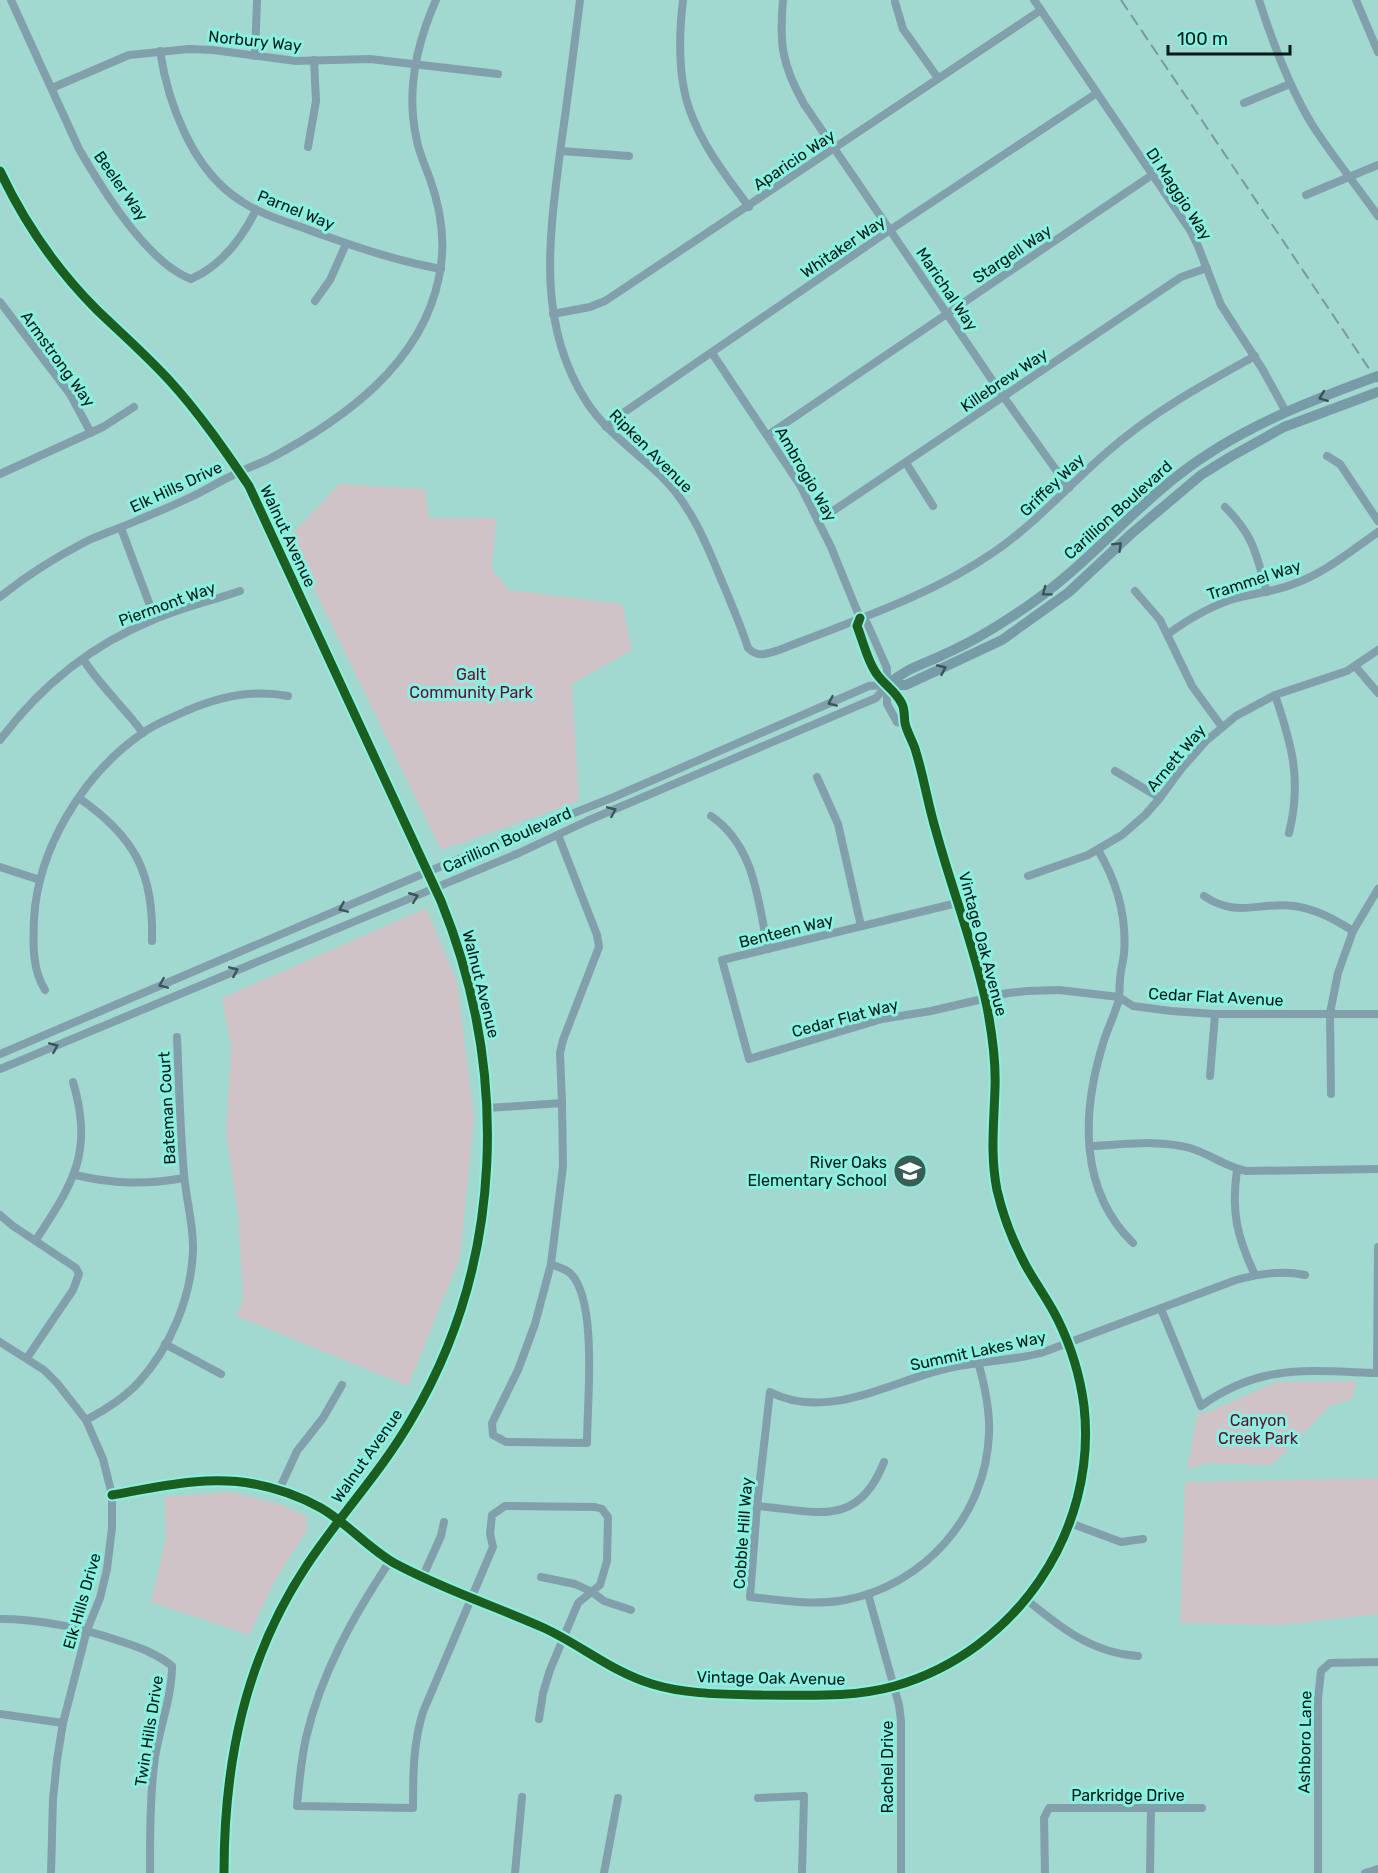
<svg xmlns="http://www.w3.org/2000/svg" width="1378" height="1873" font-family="Rubik,sans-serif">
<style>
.green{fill:#d0c3c8}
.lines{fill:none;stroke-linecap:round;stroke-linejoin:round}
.street{stroke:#829fac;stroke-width:8}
.secondary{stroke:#789ca7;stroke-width:10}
.rail{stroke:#79999d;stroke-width:2;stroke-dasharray:12 6;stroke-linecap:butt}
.cycleway-casing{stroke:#8af0e0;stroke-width:13}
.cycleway{stroke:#1b5e20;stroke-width:9}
.oneway{stroke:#365457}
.oneway2{stroke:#3a565a}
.labels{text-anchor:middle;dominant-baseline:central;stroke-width:6;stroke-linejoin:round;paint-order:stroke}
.street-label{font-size:16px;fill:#001a16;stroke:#8af0e0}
.park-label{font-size:16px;fill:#620e30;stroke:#8af0e0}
.poi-label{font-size:16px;fill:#001a16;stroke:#8af0e0;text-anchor:end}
</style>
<rect width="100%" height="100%" fill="#a1d9d0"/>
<g class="green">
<path d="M340 484 425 489 429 518H496L492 569 509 590 622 604 632 650 572 684 579 801 441 850 289 537Z"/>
<path d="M426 908 457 982 474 1118 460 1257 408 1386 236 1316 243 1299 238 1214 226 1134 231 1047 222 998Z"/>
<path d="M1357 1381 1352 1399 1330 1406 1272 1465 1205 1463 1187 1470 1198 1413 1208 1412 1276 1382Z"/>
<path d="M1378 1478V1614L1283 1625 1180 1623 1185 1482Z"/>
<path d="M231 1492 279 1504 307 1516V1530L275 1580 249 1635 151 1602 166 1537 164 1497Z"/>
</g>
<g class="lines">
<g class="street">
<path d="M11 0 79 149C102 189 148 263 191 279 221 266 242 238 256 210"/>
<path d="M580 0C574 48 568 96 561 145 550 233 535 321 586 401 607 434 640 454 666 481 694 511 708 548 723 584 732 605 741 626 748 648 758 658 766 654 779 650 852 621 929 597 994 552 1035 524 1068 486 1106 453 1151 413 1202 385 1255 356"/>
<path d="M683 0C679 34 678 78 690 111 703 147 727 177 749 207"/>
<path d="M783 0C779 44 782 65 804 104L1003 396 1069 488"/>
<path d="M1034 0 1190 230 1198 246 1221 305 1263 370 1286 412"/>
<path d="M1259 0C1273 44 1289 87 1313 126 1333 157 1357 186 1378 216"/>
<path d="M1356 0 1378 52"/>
<path d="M895 2 903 29 938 78"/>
<path d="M160 51C168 104 193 171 241 201 263 216 292 223 317 233 359 248 397 261 441 269"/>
<path d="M255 56 257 0"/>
<path d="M52 88 129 55 189 49 213 50 296 61 370 59 498 74"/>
<path d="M1244 103 1290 84"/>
<path d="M308 147 316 101 314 60"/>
<path d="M561 151 629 156"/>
<path d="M1306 195 1378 165"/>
<path d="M315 301 330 280 346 244"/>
<path d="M0 302 70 394 91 433"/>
<path d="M553 314 590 307 605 301 1041 10"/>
<path d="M712 353 800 485 831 547 860 618 867 623 887 668V704L897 722 905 724"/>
<path d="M606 427 623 413 890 230 1097 93"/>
<path d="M768 435 1152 175"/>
<path d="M1327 456 1340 464 1378 521"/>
<path d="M906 463 933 506"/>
<path d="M0 474 103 427 134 407"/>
<path d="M1225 507C1254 536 1256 554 1267 592"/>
<path d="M818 521 1181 277 1207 268"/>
<path d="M121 528 155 619"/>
<path d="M1135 591 1160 620 1192 686 1222 727"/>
<path d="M0 597C27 575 56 557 87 541 104 533 121 528 138 520 155 513 174 505 191 497 208 489 223 479 240 472 249 467 259 464 269 459 343 420 422 364 439 277 446 245 441 210 430 179 425 165 418 151 416 136 406 89 417 43 436 0"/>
<path d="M1168 634C1190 618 1212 605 1237 598 1257 593 1277 591 1296 583 1326 572 1352 550 1378 532"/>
<path d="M83 659C100 686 124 707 143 733"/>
<path d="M1355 666 1378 693"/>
<path d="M1275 695C1292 745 1302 780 1289 833"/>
<path d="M0 740C40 687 91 645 153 620 181 608 211 601 240 591"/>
<path d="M1115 771 1160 798"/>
<path d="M817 777 838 824 861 926"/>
<path d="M79 798C135 837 154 873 152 941"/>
<path d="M711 816C755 846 758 901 768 949"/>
<path d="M558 835 597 935 599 947 563 1040 560 1053 562 1103"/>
<path d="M1098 850C1117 882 1127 917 1124 954 1123 963 1120 972 1120 981 1119 987 1120 993 1119 999 1115 1015 1106 1031 1102 1047 1082 1114 1079 1190 1133 1243"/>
<path d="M0 867 40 880"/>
<path d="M1028 876 1088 855 1122 835 1145 815 1160 798 1182 768 1206 741 1236 716 1275 695 1347 671 1378 650"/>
<path d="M1204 896C1238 919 1259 901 1294 906 1316 909 1334 919 1353 931"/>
<path d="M957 903 722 960 749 1059 882 1019 931 1011 1008 993 1027 991 1059 990 1119 997 1133 1006 1171 1011 1215 1014H1378"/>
<path d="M45 990C32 969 33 944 34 919 38 848 83 775 141 734 154 724 171 718 186 711 218 697 253 689 288 696"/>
<path d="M0 1054 427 872 614 797 869 686 887 685"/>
<path d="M0 1069 519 853 587 821 876 698 887 685"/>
<path d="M1210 1076 1215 1014"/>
<path d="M1331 1094 1330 1013 1338 973 1353 931 1378 889"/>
<path d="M488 1108 562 1103 563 1166 551 1264 535 1324 518 1370 492 1423 493 1435 506 1442 587 1443C587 1404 598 1302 571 1274 567 1269 557 1267 551 1264"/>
<path d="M1090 1146C1122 1145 1158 1139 1190 1148 1210 1154 1226 1167 1246 1171L1378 1169"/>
<path d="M1237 1170C1231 1212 1237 1237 1255 1275"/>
<path d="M75 1175C114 1184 144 1185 184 1178"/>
<path d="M0 1215 13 1226 76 1268 79 1274 73 1290 27 1358"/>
<path d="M36 1240C73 1183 94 1153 73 1082"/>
<path d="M1161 1309 1201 1406C1260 1363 1308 1371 1377 1373L1378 1247"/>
<path d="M0 1342 44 1370 57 1383 86 1420 103 1459 112 1495V1528L107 1569 100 1598 87 1630 63 1723 57 1760 53 1799 51 1873"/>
<path d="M165 1344 221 1374"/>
<path d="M978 1362C985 1386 990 1409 989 1434 986 1515 925 1585 845 1600 813 1606 781 1600 750 1597L757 1506 770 1392C828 1422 893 1380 949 1368 980 1361 1011 1361 1041 1353L1236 1280C1259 1274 1281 1270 1305 1275"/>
<path d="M86 1420C105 1410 123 1399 138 1383 170 1348 191 1299 193 1251 194 1225 186 1200 184 1174 180 1129 179 1083 177 1037"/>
<path d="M279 1490 297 1451 323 1418 342 1385"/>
<path d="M112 1495C158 1487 207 1475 254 1484 276 1488 301 1497 321 1508 347 1523 368 1548 394 1563 442 1589 495 1606 544 1628 581 1645 612 1672 652 1684 688 1695 726 1694 763 1695 808 1695 852 1698 895 1686 1016 1651 1098 1531 1084 1406 1080 1375 1071 1346 1057 1318 1048 1300 1036 1284 1026 1266 1013 1242 1003 1216 997 1190 990 1155 994 1123 995 1088 996 1062 992 1033 987 1007 975 948 952 890 936 831 928 805 924 778 916 752 914 743 907 733 905 723 904 717 905 710 902 704 896 691 884 685 876 673 867 660 863 641 857 626L860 618"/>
<path d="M757 1506C816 1511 858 1529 884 1462"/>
<path d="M1070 1523 1121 1542 1143 1539"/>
<path d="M390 1561C354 1615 321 1673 306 1738 301 1760 299 1783 297 1806L413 1808C413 1775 413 1744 423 1712L493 1547 490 1534 492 1515 505 1506 595 1507 602 1509 608 1517 607 1561 600 1585 578 1603 550 1670 543 1693 539 1719"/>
<path d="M423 1576 441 1536 444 1522"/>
<path d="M541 1577 575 1584 592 1592 604 1601 631 1610"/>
<path d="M868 1594 899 1705 901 1721V1873"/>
<path d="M1027 1600C1061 1628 1092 1653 1138 1656"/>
<path d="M0 1619C43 1619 82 1628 123 1642 141 1648 157 1654 172 1666 172 1696 160 1727 155 1757 150 1795 150 1834 150 1873"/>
<path d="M0 1714 63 1723"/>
<path d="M758 1798 804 1796 802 1873"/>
<path d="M515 1873 522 1797"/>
<path d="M604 1873 618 1798"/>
<path d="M1045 1873 1044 1818 1049 1808H1202"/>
<path d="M1150 1873 1151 1808"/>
<path d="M1318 1873V1699L1321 1671 1330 1663 1378 1662"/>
<path d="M1365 1873 1378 1869"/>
</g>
<g class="secondary">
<path d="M0 171C24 222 57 270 97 310 121 333 146 355 169 380 199 413 224 449 249 486L441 901C509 1069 505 1262 411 1420 381 1472 340 1515 307 1565 245 1658 224 1762 224 1873"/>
<path d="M887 685C908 667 923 665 947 653 976 640 1003 623 1029 605 1083 568 1125 517 1176 477 1236 429 1307 402 1378 376"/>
<path d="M887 685H906L1002 640 1069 592 1131 534 1201 475 1230 457 1284 427 1378 392"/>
</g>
<path class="rail" d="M1121 0 1378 382"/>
<defs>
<g id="cycleway">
<path d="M0 171C24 222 57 270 97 310 121 333 146 355 169 380 199 413 224 449 249 486L441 901C509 1069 505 1262 411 1420 381 1472 340 1515 307 1565 245 1658 224 1762 224 1873"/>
<path d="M112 1495C158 1487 207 1475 254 1484 276 1488 301 1497 321 1508 347 1523 368 1548 394 1563 442 1589 495 1606 544 1628 581 1645 612 1672 652 1684 688 1695 726 1694 763 1695 808 1695 852 1698 895 1686 1016 1651 1098 1531 1084 1406 1080 1375 1071 1346 1057 1318 1048 1300 1036 1284 1026 1266 1013 1242 1003 1216 997 1190 990 1155 994 1123 995 1088 996 1062 992 1033 987 1007 975 948 952 890 936 831 928 805 924 778 916 752 914 743 907 733 905 723 904 717 905 710 902 704 896 691 884 685 876 673 867 660 863 641 857 626L860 618"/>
</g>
</defs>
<use href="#cycleway" class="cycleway-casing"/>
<use href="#cycleway" class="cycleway"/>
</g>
<defs><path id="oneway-chevron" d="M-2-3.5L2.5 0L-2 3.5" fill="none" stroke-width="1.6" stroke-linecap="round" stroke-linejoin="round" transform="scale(1.5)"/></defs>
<g class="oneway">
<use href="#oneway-chevron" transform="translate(1323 397) rotate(159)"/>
<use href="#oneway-chevron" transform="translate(1118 546) rotate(-44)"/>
<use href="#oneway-chevron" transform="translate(1046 592) rotate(143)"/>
<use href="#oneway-chevron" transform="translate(942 669) rotate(-24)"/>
</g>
<g class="oneway2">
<use href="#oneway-chevron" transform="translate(832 702) rotate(156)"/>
<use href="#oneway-chevron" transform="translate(612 811) rotate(-23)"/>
<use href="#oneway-chevron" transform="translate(414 897) rotate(-22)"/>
<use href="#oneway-chevron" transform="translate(343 908) rotate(157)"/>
<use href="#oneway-chevron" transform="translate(234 971) rotate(-23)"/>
<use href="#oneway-chevron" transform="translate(163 984) rotate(157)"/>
<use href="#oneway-chevron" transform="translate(54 1047) rotate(-23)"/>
</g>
<defs>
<symbol id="school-disc" viewBox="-11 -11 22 22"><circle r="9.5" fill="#385d57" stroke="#8af0e0"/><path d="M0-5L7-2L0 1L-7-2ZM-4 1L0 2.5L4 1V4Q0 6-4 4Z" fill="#fff"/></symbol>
</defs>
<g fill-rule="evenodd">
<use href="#school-disc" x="891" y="1152" width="38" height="38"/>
</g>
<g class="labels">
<g class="street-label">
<text transform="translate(255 41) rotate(6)">Norbury Way</text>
<text transform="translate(794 160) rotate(-34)">Aparicio Way</text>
<text transform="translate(121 186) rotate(55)">Beeler Way</text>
<text transform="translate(1179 194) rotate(57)">Di Maggio Way</text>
<text transform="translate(296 210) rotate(22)">Parnel Way</text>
<text transform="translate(843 247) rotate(-34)">Whitaker Way</text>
<text transform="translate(1012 254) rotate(-34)">Stargell Way</text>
<text transform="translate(947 289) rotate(56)">Marichal Way</text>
<text transform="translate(58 359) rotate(54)">Armstrong Way</text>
<text transform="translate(1004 380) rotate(-34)">Killebrew Way</text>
<text transform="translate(651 451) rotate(45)">Ripken Avenue</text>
<text transform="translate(806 474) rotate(60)">Ambrogio Way</text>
<text transform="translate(1052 485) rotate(-44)">Griffey Way</text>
<text transform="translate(176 487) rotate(-25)">Elk Hills Drive</text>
<text transform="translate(1118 510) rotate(-42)">Carillion Boulevard</text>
<text transform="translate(288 536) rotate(65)">Walnut Avenue</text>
<text transform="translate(1254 580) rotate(-18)">Trammel Way</text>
<text transform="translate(167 604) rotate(-20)">Piermont Way</text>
<text transform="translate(1176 758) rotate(-50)">Arnett Way</text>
<text transform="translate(507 840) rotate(-24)">Carillion Boulevard</text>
<text transform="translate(786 931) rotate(-14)">Benteen Way</text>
<text transform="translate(983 944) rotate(75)">Vintage Oak Avenue</text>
<text transform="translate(481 984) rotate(76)">Walnut Avenue</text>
<text transform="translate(1216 997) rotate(3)">Cedar Flat Avenue</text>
<text transform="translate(845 1018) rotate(-15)">Cedar Flat Way</text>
<text transform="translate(167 1108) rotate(-93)">Bateman Court</text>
<text transform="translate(978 1351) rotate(-12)">Summit Lakes Way</text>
<text transform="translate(367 1456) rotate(-55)">Walnut Avenue</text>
<text transform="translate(743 1533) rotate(-86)">Cobble Hill Way</text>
<text transform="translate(82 1601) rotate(-74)">Elk Hills Drive</text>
<text transform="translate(771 1678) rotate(1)">Vintage Oak Avenue</text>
<text transform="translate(149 1731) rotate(-81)">Twin Hills Drive</text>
<text transform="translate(1305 1742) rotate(-89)">Ashboro Lane</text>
<text transform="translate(887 1767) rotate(-90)">Rachel Drive</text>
<text x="1128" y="1795">Parkridge Drive</text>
</g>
<g class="park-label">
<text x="471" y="674">Galt<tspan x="471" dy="18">Community Park</tspan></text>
<text x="1258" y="1420">Canyon<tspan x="1258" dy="18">Creek Park</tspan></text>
</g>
<g class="poi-label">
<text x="887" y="1162">River Oaks<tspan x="887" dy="18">Elementary School</tspan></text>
</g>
</g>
<path d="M1168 45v9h122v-9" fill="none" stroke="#001a16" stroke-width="3"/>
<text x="1177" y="45" font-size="18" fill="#001a16" stroke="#8af0e0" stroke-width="4.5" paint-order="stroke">100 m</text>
</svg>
